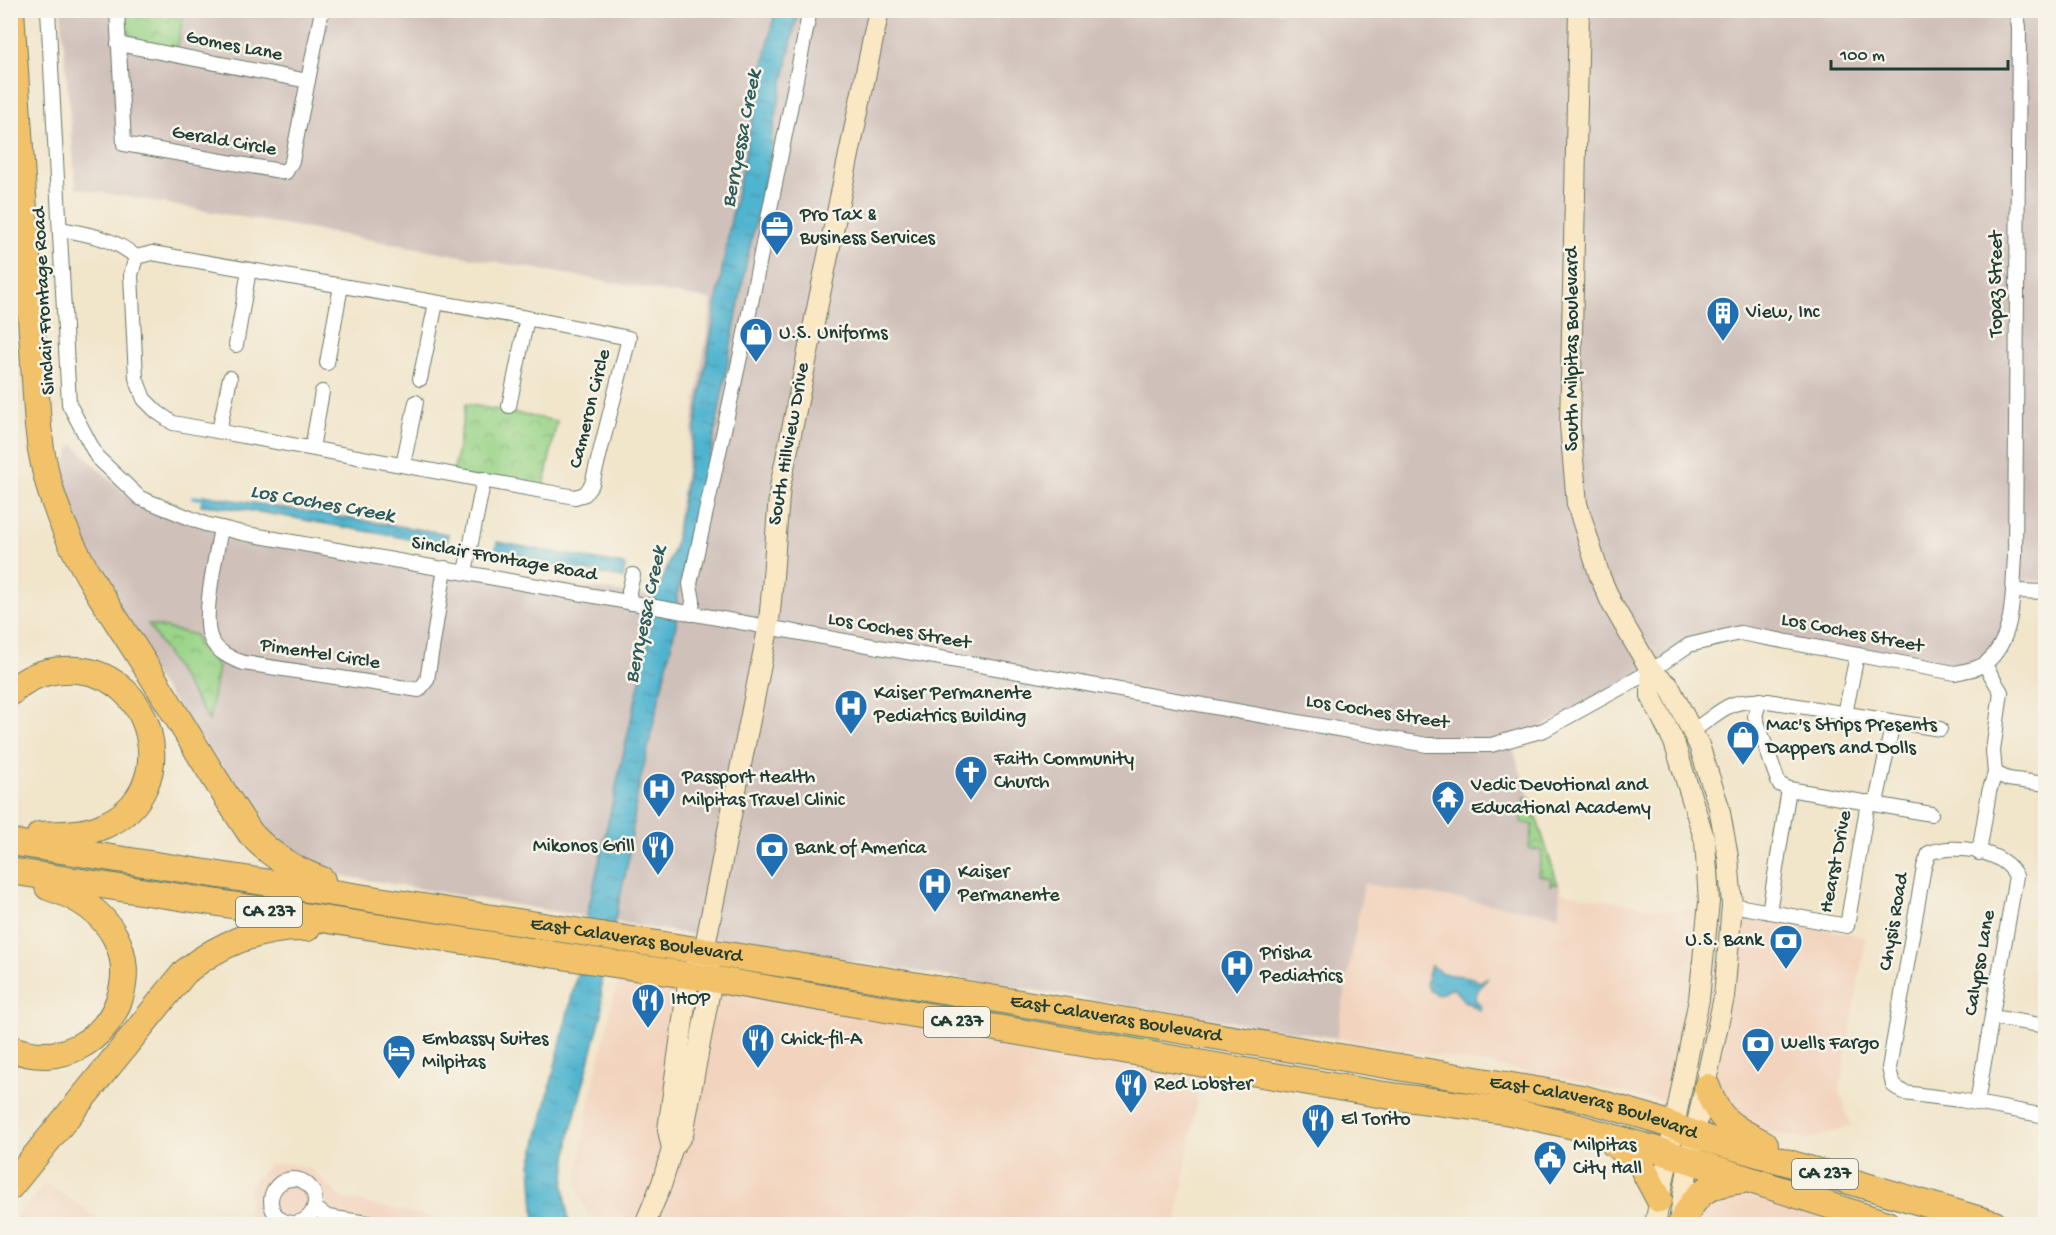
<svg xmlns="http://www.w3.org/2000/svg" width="2056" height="1235" font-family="'Gochi Hand',sans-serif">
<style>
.built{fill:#f2d4be}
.industrial{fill:#cfc0ba}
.grass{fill:url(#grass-dots);stroke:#5c885e;stroke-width:1.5}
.park{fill:url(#park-crowns);stroke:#5c885e;stroke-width:1.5}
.water{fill:url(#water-ripples);stroke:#387882;stroke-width:1.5}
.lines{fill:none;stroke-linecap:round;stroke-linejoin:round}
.stream{stroke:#50b4cf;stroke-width:4}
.street-casing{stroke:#687868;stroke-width:16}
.secondary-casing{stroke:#687868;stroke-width:22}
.highway-casing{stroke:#687868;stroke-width:28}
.street{stroke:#fff;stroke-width:14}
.secondary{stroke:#fae7c3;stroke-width:20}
.highway{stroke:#f2c26a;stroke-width:26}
.labels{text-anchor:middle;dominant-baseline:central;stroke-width:5;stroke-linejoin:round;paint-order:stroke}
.shield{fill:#f7f3e8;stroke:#60746a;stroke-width:1.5}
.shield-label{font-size:18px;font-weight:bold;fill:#1f3d34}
.street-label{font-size:20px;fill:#1f3d34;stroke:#f7f3e8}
.poi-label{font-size:20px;fill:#1f3d34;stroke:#f7f3e8;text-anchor:start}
.water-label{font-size:21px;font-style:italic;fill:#2b5b5b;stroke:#f7f3e8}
</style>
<defs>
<pattern id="grass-dots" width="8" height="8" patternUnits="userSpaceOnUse" patternTransform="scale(1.5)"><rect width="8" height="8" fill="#9ad488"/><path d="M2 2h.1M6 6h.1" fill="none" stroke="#7dad70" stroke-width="1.8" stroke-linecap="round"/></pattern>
<pattern id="park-crowns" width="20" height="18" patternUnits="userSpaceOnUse" patternTransform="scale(1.5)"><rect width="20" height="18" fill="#9ad488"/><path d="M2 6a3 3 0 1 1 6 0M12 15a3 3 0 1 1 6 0" fill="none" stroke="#7dad70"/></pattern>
<pattern id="water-ripples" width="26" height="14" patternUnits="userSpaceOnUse" patternTransform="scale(1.5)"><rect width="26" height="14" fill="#50b4cf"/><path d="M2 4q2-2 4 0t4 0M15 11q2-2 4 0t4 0" fill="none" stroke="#4294a9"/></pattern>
</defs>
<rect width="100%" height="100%" fill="#f7f3e8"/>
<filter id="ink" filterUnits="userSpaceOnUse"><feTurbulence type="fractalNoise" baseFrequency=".0167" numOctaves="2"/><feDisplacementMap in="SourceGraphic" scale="12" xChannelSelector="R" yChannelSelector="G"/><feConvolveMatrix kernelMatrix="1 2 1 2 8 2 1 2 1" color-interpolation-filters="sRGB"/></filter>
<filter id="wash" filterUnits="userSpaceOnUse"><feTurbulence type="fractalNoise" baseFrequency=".008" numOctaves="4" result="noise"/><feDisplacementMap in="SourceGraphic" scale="24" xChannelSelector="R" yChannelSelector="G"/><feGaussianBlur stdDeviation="1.35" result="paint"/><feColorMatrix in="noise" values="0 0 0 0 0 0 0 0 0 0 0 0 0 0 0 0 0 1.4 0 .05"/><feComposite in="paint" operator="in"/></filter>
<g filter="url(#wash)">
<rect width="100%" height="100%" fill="#f1e5ca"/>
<g class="built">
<path d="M1364 884 1559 914 1560 892 1664 910H1721L1866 937 1840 1093 1851 1126 1810 1140 1760 1130 1725 1106 1641 1098 1558 1077 1337 1038Z"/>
<path d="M621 965 1203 1064 1176 1224H591L576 1185 589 1104Z"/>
<path d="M269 1164H288L312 1170 341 1198 466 1224H246L249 1188Z"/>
<path d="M1747 1180 1831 1224H1681L1686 1214Z"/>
<path d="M45 1183 101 1220 142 1224H11Z"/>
</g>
<path class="industrial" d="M61 11H2045V581L2011 580 2006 645 1955 671 1740 638 1688 649 1511 743 1560 888 1559 915 1364 884 1337 1038 855 962 314 871 272 835 146 664 53 491 73 444 135 503 251 542 665 598 712 300 76 188Z"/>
<g class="grass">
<path d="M10 853 509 929 508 937 11 861Z"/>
<path d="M901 993 1160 1037 1158 1046 900 1002Z"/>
</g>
<g class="park">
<path d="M117 11H184L176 55 118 44Z"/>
<path d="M466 404 557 421 543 491 453 474Z"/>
<path d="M148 624 195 635 198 645 218 666 209 721Z"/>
<path d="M1525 797 1530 798 1558 884 1550 885 1551 878 1538 875 1542 851 1529 848 1533 825 1521 822Z"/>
</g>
<g class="water">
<path d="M775 11H798L772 134 771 153 746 264 712 448 677 595 676 625 637 795 629 857 601 982 602 1013 570 1134 564 1186 569 1224H535L531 1165 576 979 588 911 648 645 643 619 658 592 675 545 729 230Z"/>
<path d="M203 495 448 534 447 550C416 538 381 534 348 528 299 519 251 509 201 505Z"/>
<path d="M497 542 625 565 623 578 495 553Z"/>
<path d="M1431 965C1448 982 1463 970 1480 982L1488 977 1478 990 1475 999 1482 1008 1481 1011 1464 1001 1453 988 1438 995 1430 991 1426 984Z"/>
</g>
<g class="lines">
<g class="stream">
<path d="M193 497 207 499"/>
<path d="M649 589 660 598"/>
</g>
</g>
</g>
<g filter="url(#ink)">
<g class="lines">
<defs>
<g id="street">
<path d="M48 10 69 404 97 457 140 498 205 524 242 533 1427 745H1491L1544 730 1651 671 1689 645 1740 633 1955 673C1964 671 1979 669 1986 663 2016 638 2012 592 2015 557L2019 27 2016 10"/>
<path d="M117 10 124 144 286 172 292 161 322 10"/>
<path d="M118 44 308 81"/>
<path d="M61 229C90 235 114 238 136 257"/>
<path d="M152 253 527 318 629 338 592 484 585 494 575 497 173 423 157 412 144 399 136 378 131 275 136 257Z"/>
<path d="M236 345 249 270"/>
<path d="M327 363 341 286"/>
<path d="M420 379 436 303"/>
<path d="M509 406 527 318"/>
<path d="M219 431 230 378"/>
<path d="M312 448 322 392"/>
<path d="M403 465 416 402"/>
<path d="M221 528C217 552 201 618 211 639 216 651 231 659 244 663L419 690 427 680 445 568"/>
<path d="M465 572 484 479"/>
<path d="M2013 591 2046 592"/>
<path d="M630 603 629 591 633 575"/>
<path d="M691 614 693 601 690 584 742 348 810 10"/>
<path d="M1760 700 1755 716 1779 784 1789 789 1931 814"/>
<path d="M1845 714 1857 655"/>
<path d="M1692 731C1725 710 1725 699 1768 701L1940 729"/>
<path d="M1995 773 2008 779 2046 784"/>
<path d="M1876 803 1893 722"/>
<path d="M1979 853 1989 792 1995 773 1993 751 2001 692 1985 665"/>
<path d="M1732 905 1847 926 1868 802"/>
<path d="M1769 912 1789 789"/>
<path d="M1992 1017 2046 1026"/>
<path d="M1977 1103 2016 876C2003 850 1955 843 1929 853L1924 867 1889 1068 1893 1085 1904 1093 1960 1100 2046 1116"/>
<circle cx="293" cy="1201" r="22"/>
<path d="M315 1208 328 1217 374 1224"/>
</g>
<g id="secondary">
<path d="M1579 10 1570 426 1577 504 1600 577 1612 604 1651 671 1669 686 1699 745 1719 807 1728 857 1732 905 1724 997 1689 1161 1679 1222"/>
<path d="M1651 671V696L1674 742 1705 841 1709 902 1699 999 1655 1224"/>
<path d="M672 1149 668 1130 689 976 704 951 768 629C774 582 775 535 780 487L879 10"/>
<path d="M645 1224 662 1183 672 1149 683 1134 712 979 708 966"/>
</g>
<g id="highway">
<path d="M11 10 38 426C47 528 100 592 152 676 185 729 216 783 251 834 271 856 294 870 322 880"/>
<path d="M10 693C25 678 43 671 64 670 153 664 187 791 103 826 83 835 61 834 40 835"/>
<path id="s1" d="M10 842 842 973 1582 1098 1648 1117 1711 1140 1994 1224"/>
<path d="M10 871 712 979 1384 1095 1506 1111 1570 1125 1667 1153 1887 1224"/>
<path d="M10 1048C113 1090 186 930 48 887"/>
<path d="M1707 1087C1718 1121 1734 1129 1765 1144"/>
<path d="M1614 1144 1639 1161 1659 1199"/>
<path d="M10 1187 185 972C220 943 262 927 307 928"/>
<path d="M1681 1224C1697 1191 1707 1184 1743 1180"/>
</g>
</defs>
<use href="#street" class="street-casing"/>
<use href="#secondary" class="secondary-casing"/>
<use href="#highway" class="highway-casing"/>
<use href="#street" class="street"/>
<use href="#secondary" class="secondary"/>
<use href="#highway" class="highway"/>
</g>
</g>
<defs>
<symbol id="office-pin" viewBox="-11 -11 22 30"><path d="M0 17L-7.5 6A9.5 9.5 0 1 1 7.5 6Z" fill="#1f6fb2" stroke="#f7f3e8"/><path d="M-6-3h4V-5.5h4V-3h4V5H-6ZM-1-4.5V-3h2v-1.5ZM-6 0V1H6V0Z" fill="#fff"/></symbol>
<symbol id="building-pin" viewBox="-11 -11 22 30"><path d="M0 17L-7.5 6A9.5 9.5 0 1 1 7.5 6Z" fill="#1f6fb2" stroke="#f7f3e8"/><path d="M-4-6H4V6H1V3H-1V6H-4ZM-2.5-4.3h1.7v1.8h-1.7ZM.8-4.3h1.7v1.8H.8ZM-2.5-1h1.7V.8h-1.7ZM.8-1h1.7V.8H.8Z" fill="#fff"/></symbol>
<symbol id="shop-pin" viewBox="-11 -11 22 30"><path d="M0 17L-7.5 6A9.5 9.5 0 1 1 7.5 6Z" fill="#1f6fb2" stroke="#f7f3e8"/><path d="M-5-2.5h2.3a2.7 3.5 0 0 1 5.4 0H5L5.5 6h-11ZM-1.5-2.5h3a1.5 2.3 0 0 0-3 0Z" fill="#fff"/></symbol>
<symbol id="hospital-pin" viewBox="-11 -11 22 30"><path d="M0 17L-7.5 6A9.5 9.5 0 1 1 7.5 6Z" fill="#1f6fb2" stroke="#f7f3e8"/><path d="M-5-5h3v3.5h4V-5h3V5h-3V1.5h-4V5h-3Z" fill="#fff"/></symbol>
<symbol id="church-pin" viewBox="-11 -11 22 30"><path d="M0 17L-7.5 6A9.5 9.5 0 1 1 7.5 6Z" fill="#1f6fb2" stroke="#f7f3e8"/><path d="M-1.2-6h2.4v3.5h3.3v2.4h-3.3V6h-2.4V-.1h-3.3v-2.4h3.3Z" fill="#fff"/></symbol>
<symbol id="temple-pin" viewBox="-11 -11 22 30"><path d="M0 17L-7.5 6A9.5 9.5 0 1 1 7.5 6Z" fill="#1f6fb2" stroke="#f7f3e8"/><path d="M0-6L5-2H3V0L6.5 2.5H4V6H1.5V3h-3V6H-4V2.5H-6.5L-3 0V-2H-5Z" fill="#fff"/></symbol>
<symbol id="restaurant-pin" viewBox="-11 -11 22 30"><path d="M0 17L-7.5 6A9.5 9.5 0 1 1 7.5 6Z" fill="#1f6fb2" stroke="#f7f3e8"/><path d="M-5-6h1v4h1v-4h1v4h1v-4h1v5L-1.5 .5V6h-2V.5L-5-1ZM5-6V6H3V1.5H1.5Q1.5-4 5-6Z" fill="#fff"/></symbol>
<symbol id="bank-pin" viewBox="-11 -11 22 30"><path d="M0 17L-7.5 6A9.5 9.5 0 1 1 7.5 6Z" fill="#1f6fb2" stroke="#f7f3e8"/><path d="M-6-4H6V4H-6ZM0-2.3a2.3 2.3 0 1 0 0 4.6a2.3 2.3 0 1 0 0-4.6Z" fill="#fff"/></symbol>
<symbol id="hotel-pin" viewBox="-11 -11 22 30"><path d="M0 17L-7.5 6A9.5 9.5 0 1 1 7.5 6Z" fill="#1f6fb2" stroke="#f7f3e8"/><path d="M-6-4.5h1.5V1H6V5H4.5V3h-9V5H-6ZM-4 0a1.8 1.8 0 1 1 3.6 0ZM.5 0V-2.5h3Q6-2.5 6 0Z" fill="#fff"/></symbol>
<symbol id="civic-pin" viewBox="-11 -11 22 30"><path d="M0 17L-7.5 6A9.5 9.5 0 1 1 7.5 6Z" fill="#1f6fb2" stroke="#f7f3e8"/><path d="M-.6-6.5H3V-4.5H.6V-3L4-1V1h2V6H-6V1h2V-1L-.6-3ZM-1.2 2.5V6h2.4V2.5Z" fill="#fff"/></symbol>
</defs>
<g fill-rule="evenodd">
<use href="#office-pin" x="758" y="208" width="38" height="52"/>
<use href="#building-pin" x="1704" y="294" width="38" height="52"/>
<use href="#shop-pin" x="737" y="315" width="38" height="52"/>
<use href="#hospital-pin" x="832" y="687" width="38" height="52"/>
<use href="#shop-pin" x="1724" y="718" width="38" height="52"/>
<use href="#church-pin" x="952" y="753" width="38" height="52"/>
<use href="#hospital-pin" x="640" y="770" width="38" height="52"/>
<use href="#temple-pin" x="1429" y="778" width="38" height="52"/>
<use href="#restaurant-pin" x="639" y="828" width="38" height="52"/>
<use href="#bank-pin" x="753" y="830" width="38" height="52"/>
<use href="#hospital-pin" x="916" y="865" width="38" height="52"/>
<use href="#bank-pin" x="1767" y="922" width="38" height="52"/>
<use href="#hospital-pin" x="1218" y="947" width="38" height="52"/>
<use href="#restaurant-pin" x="629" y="981" width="38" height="52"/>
<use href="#restaurant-pin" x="739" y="1021" width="38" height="52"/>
<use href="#bank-pin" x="1739" y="1025" width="38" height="52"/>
<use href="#hotel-pin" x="380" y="1032" width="38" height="52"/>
<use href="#restaurant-pin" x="1112" y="1066" width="38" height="52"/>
<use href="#restaurant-pin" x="1299" y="1101" width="38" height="52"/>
<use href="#civic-pin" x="1531" y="1138" width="38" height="52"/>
</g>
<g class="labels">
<g class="shield">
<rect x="236" y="897" width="66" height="30" rx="4.5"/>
<rect x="924" y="1007" width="66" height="30" rx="4.5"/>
<rect x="1792" y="1159" width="66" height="30" rx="4.5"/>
</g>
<g class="shield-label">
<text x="269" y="912">CA 237</text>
<text x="957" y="1022">CA 237</text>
<text x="1825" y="1174">CA 237</text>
</g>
<g class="street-label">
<text transform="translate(234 47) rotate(11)">Gomes Lane</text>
<text transform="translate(224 142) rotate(10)">Gerald Circle</text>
<text transform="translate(1997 284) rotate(-90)">Topaz Street</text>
<text transform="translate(45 301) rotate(-93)">Sinclair Frontage Road</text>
<text transform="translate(1573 349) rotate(-90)">South Milpitas Boulevard</text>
<text transform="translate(591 409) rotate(-76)">Cameron Circle</text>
<text transform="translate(790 444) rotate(-80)">South Hillview Drive</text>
<text transform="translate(504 560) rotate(10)">Sinclair Frontage Road</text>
<text transform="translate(899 632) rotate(10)">Los Coches Street</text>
<text transform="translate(1852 634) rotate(11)">Los Coches Street</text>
<text transform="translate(320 655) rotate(9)">Pimentel Circle</text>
<text transform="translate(1377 713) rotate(9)">Los Coches Street</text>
<text transform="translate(1837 862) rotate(-79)">Hearst Drive</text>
<text transform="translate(1895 922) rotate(-80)">Chysis Road</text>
<text stroke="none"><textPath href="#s1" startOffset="634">East Calaveras Boulevard</textPath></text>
<text transform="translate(1981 963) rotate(-80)">Calypso Lane</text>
<text stroke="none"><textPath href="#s1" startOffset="1120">East Calaveras Boulevard</textPath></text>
<text stroke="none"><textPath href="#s1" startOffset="1606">East Calaveras Boulevard</textPath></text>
</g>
<g class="poi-label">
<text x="800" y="216">Pro Tax &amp;<tspan x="800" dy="23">Business Services</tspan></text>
<text x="1746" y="313">View, Inc</text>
<text x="779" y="334">U.S. Uniforms</text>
<text x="874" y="694">Kaiser Permanente<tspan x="874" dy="23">Pediatrics Building</tspan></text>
<text x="1766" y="726">Mac's Strips Presents<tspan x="1766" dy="23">Dappers and Dolls</tspan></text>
<text x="994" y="760">Faith Community<tspan x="994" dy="23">Church</tspan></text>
<text x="682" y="778">Passport Health<tspan x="682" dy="23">Milpitas Travel Clinic</tspan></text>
<text x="1471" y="786">Vedic Devotional and<tspan x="1471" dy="23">Educational Academy</tspan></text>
<text x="635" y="847" text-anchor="end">Mikonos Grill</text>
<text x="795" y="849">Bank of America</text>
<text x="958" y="873">Kaiser<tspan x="958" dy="23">Permanente</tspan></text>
<text x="1763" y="941" text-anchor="end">U.S. Bank</text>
<text x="1260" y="954">Prisha<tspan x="1260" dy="23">Pediatrics</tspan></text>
<text x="671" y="1000">IHOP</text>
<text x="422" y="1040">Embassy Suites<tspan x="422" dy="23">Milpitas</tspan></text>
<text x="781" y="1040">Chick-fil-A</text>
<text x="1781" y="1044">Wells Fargo</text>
<text x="1154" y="1085">Red Lobster</text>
<text x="1341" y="1120">El Torito</text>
<text x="1573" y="1146">Milpitas<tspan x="1573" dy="23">City Hall</tspan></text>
</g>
<g class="water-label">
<text transform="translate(743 139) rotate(-79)">Berryessa Creek</text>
<text transform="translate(322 505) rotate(10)">Los Coches Creek</text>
<text transform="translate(647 615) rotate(-78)">Berryessa Creek</text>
</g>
</g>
<rect width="2056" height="1235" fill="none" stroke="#f7f3e8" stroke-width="36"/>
<path d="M1831 60v9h177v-9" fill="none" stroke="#1f3d34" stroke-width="3"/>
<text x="1840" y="60" font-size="18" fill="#1f3d34" stroke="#f7f3e8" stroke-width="4.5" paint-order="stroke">100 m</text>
</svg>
